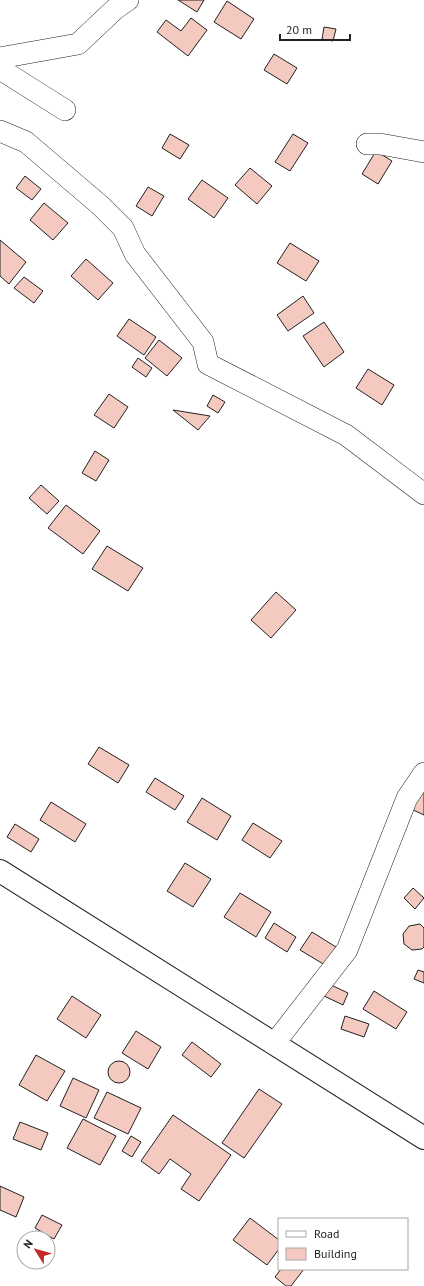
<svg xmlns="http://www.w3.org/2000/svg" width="424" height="1286" font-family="'PT Sans',sans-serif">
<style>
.building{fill:#f3c9c0;stroke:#222}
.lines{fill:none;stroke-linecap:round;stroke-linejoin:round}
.minor-casing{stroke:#222;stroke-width:22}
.primary-casing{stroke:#222;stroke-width:24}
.minor{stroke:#fff;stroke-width:21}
.primary{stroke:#fff;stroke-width:22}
</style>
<rect width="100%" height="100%" fill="#fff"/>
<g class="building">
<path d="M178 0H204L197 12Z"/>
<path d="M227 1 254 19 241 39 214 22Z"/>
<path d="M191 18 207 30 188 56 157 32 166 20 181 31Z"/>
<path d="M324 27 336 29 333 41 322 39Z"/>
<path d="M274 54 297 68 287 84 264 70Z"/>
<path d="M170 134 189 145 180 159 162 148Z"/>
<path d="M293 134 308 143 290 171 275 162Z"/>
<path d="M376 151 392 161 378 184 362 174Z"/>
<path d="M250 168 272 186 257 204 235 185Z"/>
<path d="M25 176 41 189 32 200 16 188Z"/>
<path d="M202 180 228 198 214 218 188 199Z"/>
<path d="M148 187 164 196 152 216 136 206Z"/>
<path d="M44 203 68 223 53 240 30 220Z"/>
<path d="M0 240 26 262 9 284 0 276Z"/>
<path d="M290 243 319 261 306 281 277 263Z"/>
<path d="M86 259 113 283 98 300 71 276Z"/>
<path d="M24 277 43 291 34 303 14 288Z"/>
<path d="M303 296 314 313 288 331 277 315Z"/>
<path d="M129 319 156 337 144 355 117 336Z"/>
<path d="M324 322 344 352 324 367 303 336Z"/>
<path d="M159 340 182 358 167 376 145 358Z"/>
<path d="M138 358 152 368 146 377 132 367Z"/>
<path d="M368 369 394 385 382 405 356 388Z"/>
<path d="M109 394 128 407 114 428 94 415Z"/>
<path d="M213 395 225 402 218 413 207 406Z"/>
<path d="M173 410 210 416 198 430Z"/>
<path d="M95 451 109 460 96 481 82 473Z"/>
<path d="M41 485 59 501 47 514 29 498Z"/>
<path d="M66 505 100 531 83 554 48 528Z"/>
<path d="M107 546 143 568 128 591 92 569Z"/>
<path d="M276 592 296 610 271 638 251 620Z"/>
<path d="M99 747 129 765 118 783 88 764Z"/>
<path d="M155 778 184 796 175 810 146 792Z"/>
<path d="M424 783V815L411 809Z"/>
<path d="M202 798 231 816 217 840 187 822Z"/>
<path d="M51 802 86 824 75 842 40 820Z"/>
<path d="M253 823 282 841 270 858 242 840Z"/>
<path d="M15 824 39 839 31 852 7 837Z"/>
<path d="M185 863 211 879 193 907 167 891Z"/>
<path d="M413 888 424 898 415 909 404 898Z"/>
<path d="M240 893 271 912 256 937 224 917Z"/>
<path d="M274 923 296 937 287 952 265 938Z"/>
<path d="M420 924 424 928V947L422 949 412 950 404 944 403 934 409 926Z"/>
<path d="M312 932 336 947 325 965 300 950Z"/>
<path d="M418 970 424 972V983L414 979Z"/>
<path d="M327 983 348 993 343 1005 322 995Z"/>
<path d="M374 991 407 1012 396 1029 363 1009Z"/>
<path d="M72 996 101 1015 86 1038 57 1019Z"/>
<path d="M345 1016 369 1024 364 1037 341 1029Z"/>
<path d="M136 1031 161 1047 148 1069 122 1053Z"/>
<path d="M192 1042 221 1064 211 1077 182 1055Z"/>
<path d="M36 1055 65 1071 47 1101 19 1085Z"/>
<circle cx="119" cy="1072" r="11"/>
<path d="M73 1078 99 1090 86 1118 60 1106Z"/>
<path d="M259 1089 282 1104 244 1158 222 1143Z"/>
<path d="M107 1092 141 1108 128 1134 94 1118Z"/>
<path d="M173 1115 231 1155 199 1201 181 1189 191 1174 170 1159 159 1174 141 1161Z"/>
<path d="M83 1119 116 1136 100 1165 67 1148Z"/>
<path d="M20 1122 48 1133 41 1150 13 1139Z"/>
<path d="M131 1136 141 1142 132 1157 122 1151Z"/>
<path d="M0 1186 24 1197 16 1217 0 1210Z"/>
<path d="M42 1215 62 1225 54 1239 35 1228Z"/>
<path d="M250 1218 279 1240V1249L267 1265 233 1240Z"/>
<path d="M281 1269H304L291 1286H286L275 1277Z"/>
</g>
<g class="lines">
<defs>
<g id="minor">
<path d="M0 58 78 44 115 9 128 0"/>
<path d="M0 69 65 110"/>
<path d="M0 131 26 142 101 206 123 228 135 254 203 342 208 364 346 435 424 494"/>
<path d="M367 144H380L424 152"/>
<path d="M274 1044 347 950 407 798 424 773"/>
</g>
<path id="primary" d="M0 871 424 1138"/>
</defs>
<use href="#minor" class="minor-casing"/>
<use href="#primary" class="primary-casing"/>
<use href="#minor" class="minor"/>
<use href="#primary" class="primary"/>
</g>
<rect x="278" y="1218" width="130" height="52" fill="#ffffff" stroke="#a7a7a7"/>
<rect x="286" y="1231" width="20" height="6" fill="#ffffff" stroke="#a7a7a7"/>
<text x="314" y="1238" font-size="12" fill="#222222">Road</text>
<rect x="286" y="1248" width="20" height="12" fill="#f3c9c0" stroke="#a7a7a7"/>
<text x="314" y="1258" font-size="12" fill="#222222">Building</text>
<g transform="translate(36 1250) rotate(307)"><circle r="19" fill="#ffffff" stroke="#a7a7a7"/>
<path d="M0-3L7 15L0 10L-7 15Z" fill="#c62828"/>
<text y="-6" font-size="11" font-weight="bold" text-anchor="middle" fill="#222222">N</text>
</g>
<path d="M280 34v6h70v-6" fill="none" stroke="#222222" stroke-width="2"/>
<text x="286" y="34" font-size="12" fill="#222222" stroke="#ffffff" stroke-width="3" paint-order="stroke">20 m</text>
</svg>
